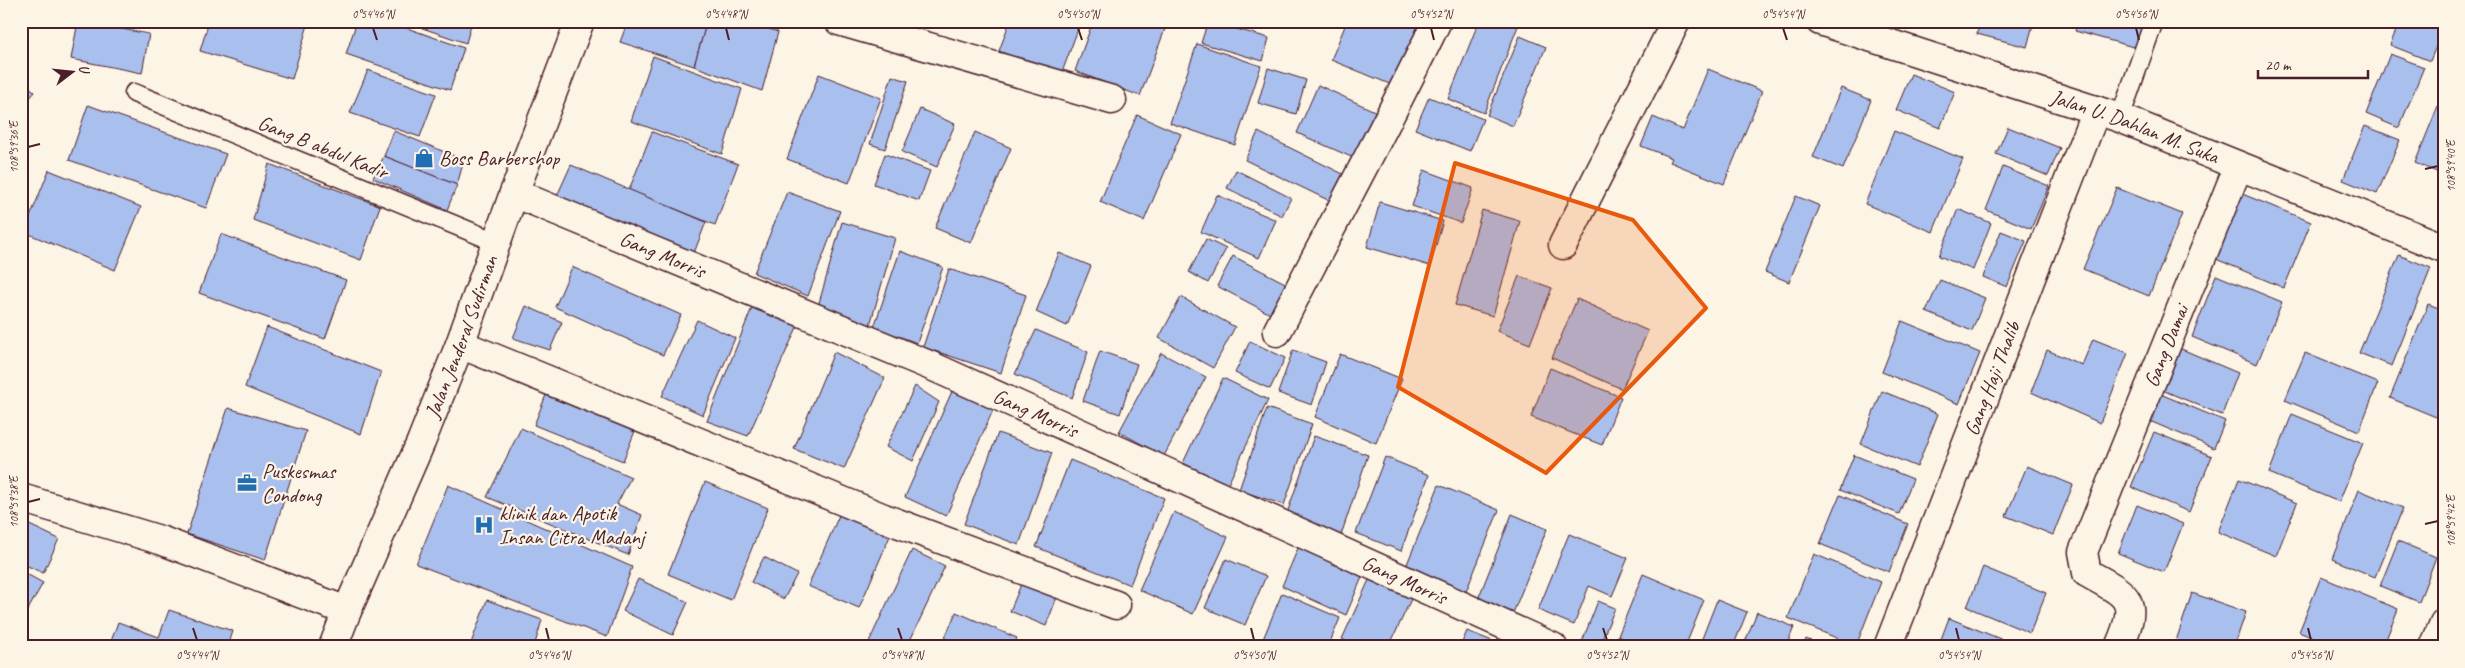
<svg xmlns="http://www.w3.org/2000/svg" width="2465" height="668" font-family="Caveat,sans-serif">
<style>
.building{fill:#a9bfed;stroke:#4a1f2b}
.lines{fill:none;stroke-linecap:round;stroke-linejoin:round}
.lane-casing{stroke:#4a1f2b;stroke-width:21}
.street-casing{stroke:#4a1f2b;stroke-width:31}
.primary-casing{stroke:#4a1f2b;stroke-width:31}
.lane{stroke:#fcf5e5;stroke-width:18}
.street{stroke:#fcf5e5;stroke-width:28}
.primary{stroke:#fcf5e5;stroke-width:28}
.marked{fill:#e8590c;fill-opacity:0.2;stroke:#e8590c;stroke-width:4;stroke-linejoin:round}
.ticks{fill:none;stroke:#4a1f2b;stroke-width:2}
.labels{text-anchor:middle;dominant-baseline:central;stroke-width:4.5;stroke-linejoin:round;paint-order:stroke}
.street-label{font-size:21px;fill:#4a1f2b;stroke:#fcf5e5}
.poi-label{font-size:21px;fill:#4a1f2b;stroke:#fcf5e5;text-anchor:start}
.neatline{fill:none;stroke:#4a1f2b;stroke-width:2}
.ticks-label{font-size:12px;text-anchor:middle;fill:#4a1f2b}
</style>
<rect width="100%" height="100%" fill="#fcf5e5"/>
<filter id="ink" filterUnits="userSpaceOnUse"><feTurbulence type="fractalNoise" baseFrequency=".02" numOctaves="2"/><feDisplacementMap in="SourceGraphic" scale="10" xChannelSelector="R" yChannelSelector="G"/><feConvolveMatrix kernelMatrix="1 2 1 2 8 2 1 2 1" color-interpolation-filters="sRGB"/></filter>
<g filter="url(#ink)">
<g class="building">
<path d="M78 21 149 34 142 73 71 59Z"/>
<path d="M209 21H309L292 79 200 51Z"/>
<path d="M357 21H387L464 48 450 90 346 54Z"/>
<path d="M402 21H472L466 43Z"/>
<path d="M628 21H707L694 66 620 42Z"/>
<path d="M707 21H744L778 32 762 91 694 66Z"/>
<path d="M985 21H1003L1001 27Z"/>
<path d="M1010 21H1081L1061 75 999 51Z"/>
<path d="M1093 21H1168L1140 96 1075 71Z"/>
<path d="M1208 21 1269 38 1263 61 1201 43Z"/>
<path d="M1347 21H1423L1397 87 1331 60Z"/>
<path d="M1479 21H1506L1518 26 1484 113 1448 99Z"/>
<path d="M1555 21H1571L1569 27Z"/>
<path d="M1980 21H2034L2027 47 1977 34Z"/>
<path d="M2078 21H2144L2137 48 2075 31Z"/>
<path d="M2400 21H2444V27L2430 61 2390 45Z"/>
<path d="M1520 36 1546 47 1513 126 1487 115Z"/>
<path d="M1197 44 1261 66 1235 145 1170 123Z"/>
<path d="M2390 54 2424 67 2399 128 2366 114Z"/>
<path d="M653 56 742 89 722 154 631 121Z"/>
<path d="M1268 68 1306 80 1296 114 1258 103Z"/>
<path d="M1708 69 1762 91 1724 184 1670 162 1672 158 1641 146 1653 117 1683 130Z"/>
<path d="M368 70 436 94 420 137 350 113Z"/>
<path d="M819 74 881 98 849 183 787 159Z"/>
<path d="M1911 74 1955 92 1940 128 1896 110Z"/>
<path d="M892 76 908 81 885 149 870 144Z"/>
<path d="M21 79 35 92 21 108Z"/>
<path d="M1318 85 1379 113 1358 160 1297 133Z"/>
<path d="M1841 88 1871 100 1843 169 1813 157Z"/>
<path d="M2444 91V175L2415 163Z"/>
<path d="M1429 97 1483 119 1470 151 1415 129Z"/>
<path d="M88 105 226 154 206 208 69 160Z"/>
<path d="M920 109 955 124 937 167 902 152Z"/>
<path d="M1137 115 1181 134 1144 221 1100 202Z"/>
<path d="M2365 126 2400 140 2377 194 2343 180Z"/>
<path d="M2008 127 2060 148 2048 176 1996 154Z"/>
<path d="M394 131 464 160 457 185 384 156Z"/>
<path d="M1894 131 1963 159 1933 232 1865 204Z"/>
<path d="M652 132 738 164 715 225 629 190Z"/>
<path d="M975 132 1011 148 971 243 935 228Z"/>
<path d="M1258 132 1343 174 1330 201 1245 160Z"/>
<path d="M885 154 930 171 919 201 874 184Z"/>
<path d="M384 156 457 185 447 210 373 178Z"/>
<path d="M269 164 380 206 361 260 253 220Z"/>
<path d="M571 165 706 222 694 253 556 198Z"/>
<path d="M2003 167 2049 186 2031 229 1986 210Z"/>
<path d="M49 170 141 207 115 270 24 232Z"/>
<path d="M1236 170 1291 198 1282 216 1227 188Z"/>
<path d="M1424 170 1473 188 1461 223 1412 206Z"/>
<path d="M2117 188 2182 214 2149 296 2083 269Z"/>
<path d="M2235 191 2311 222 2284 288 2209 256Z"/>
<path d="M787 192 840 211 808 296 754 273Z"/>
<path d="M1217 195 1276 220 1259 258 1201 232Z"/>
<path d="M1796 196 1820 206 1789 282 1765 272Z"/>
<path d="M1380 202 1443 221 1430 266 1367 247Z"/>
<path d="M1958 209 1991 223 1973 270 1939 256Z"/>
<path d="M1482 210 1520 221 1493 316 1455 305Z"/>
<path d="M842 222 895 238 870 325 817 310Z"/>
<path d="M2001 231 2026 241 2007 287 1983 277Z"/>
<path d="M221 234 346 280 325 339 199 293Z"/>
<path d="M1206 239 1226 249 1208 283 1189 272Z"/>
<path d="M900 251 943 267 917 343 874 327Z"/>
<path d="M1059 253 1091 266 1067 326 1036 312Z"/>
<path d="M2399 255 2431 268 2392 366 2359 353Z"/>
<path d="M1233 256 1287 284 1272 315 1217 286Z"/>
<path d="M572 267 681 315 663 355 555 307Z"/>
<path d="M949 269 1026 295 1001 373 923 347Z"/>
<path d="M2216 275 2282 302 2257 364 2192 337Z"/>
<path d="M1519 276 1552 288 1530 344 1497 331Z"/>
<path d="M1940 280 1985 298 1972 331 1926 312Z"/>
<path d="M1181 297 1235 327 1213 368 1159 338Z"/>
<path d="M1577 299 1648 331 1622 389 1552 358Z"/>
<path d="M2428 304 2444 310V397L2436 417 2390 398Z"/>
<path d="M753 305 798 325 748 436 707 421Z"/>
<path d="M526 306 562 322 550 350 513 338Z"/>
<path d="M697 320 735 338 703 415 662 396Z"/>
<path d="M1902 321 1980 353 1959 404 1882 372Z"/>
<path d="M267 327 381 372 361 434 245 387Z"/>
<path d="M1036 330 1088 352 1072 398 1015 374Z"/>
<path d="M2093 339 2128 353 2100 423 2031 392 2047 350 2082 365Z"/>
<path d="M1250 341 1285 358 1270 389 1235 373Z"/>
<path d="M2172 345 2238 373 2222 415 2155 387Z"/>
<path d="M1293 350 1326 362 1312 405 1278 393Z"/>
<path d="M1100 351 1137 364 1120 414 1083 401Z"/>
<path d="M834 352 885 378 844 469 794 449Z"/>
<path d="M1161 353 1206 377 1164 456 1119 432Z"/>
<path d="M2305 353 2378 383 2359 431 2285 400Z"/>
<path d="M1340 354 1402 379 1376 443 1315 417Z"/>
<path d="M1550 368 1621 397 1602 445 1531 417Z"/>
<path d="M1223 378 1268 400 1228 484 1183 463Z"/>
<path d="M915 386 939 402 913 461 886 447Z"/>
<path d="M953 389 994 408 946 516 905 497Z"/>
<path d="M548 390 637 426 623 461 534 425Z"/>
<path d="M1882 391 1938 414 1917 467 1861 444Z"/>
<path d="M2158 393 2225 421 2214 448 2147 420Z"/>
<path d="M228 408 306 431 265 560 187 534Z"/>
<path d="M1267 408 1312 424 1284 505 1239 490Z"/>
<path d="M2292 414 2363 443 2339 502 2269 473Z"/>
<path d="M521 428 631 477 617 504 642 515 628 555 487 497Z"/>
<path d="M2154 432 2212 456 2189 512 2131 487Z"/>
<path d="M998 433 1052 453 1019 545 964 524Z"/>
<path d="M1314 436 1368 455 1341 535 1286 516Z"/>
<path d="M1854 455 1913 479 1899 514 1840 490Z"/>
<path d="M1385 457 1429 475 1401 551 1356 533Z"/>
<path d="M1070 460 1164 498 1130 585 1036 547Z"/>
<path d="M2027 466 2073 485 2053 535 2006 516Z"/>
<path d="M2239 479 2297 503 2276 556 2218 532Z"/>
<path d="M705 482 768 508 731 600 668 574Z"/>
<path d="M448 485 632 567 607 637 416 564Z"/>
<path d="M1439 485 1499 510 1465 594 1405 569Z"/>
<path d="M2359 490 2403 508 2375 577 2332 559Z"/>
<path d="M1840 495 1908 524 1889 572 1820 544Z"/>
<path d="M2137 505 2183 524 2164 572 2118 553Z"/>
<path d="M1174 512 1228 537 1193 614 1139 590Z"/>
<path d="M840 513 890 536 859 608 808 586Z"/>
<path d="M1512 514 1547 529 1511 618 1476 604Z"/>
<path d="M21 521 59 539 43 573 21 563Z"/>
<path d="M1569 534 1628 558 1612 596 1589 586 1574 625 1538 610Z"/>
<path d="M2398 541 2436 557 2419 602 2380 586Z"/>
<path d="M1299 546 1363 575 1346 615 1282 586Z"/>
<path d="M912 550 945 566 907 647H869L867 646Z"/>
<path d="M1814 554 1881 582 1856 646 1788 618Z"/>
<path d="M764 557 797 574 784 599 751 582Z"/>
<path d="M1226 559 1266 576 1245 625 1205 608Z"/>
<path d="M1983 567 2046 593 2030 633 1967 607Z"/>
<path d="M21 571 43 583 21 622Z"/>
<path d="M1643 574 1704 600 1685 647H1643L1618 636Z"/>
<path d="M1025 575 1060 589 1046 626 1010 611Z"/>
<path d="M2321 577 2398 609 2383 647H2335L2299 632Z"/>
<path d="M638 579 688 602 673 635 623 611Z"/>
<path d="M1369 580 1411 599 1389 647H1358L1342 639Z"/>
<path d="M1282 593 1340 618 1328 647H1268L1261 644Z"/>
<path d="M2192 593 2246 612 2234 647H2174Z"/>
<path d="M487 600 542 620 534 647 470 646Z"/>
<path d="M1717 600 1747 612 1733 647H1716L1701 641Z"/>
<path d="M1598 601 1615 608 1599 647H1580Z"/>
<path d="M169 610 233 631 228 647H109L118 622 159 637Z"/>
<path d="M956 612 1017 638 1013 647H941Z"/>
<path d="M1757 612 1794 627 1786 647H1743Z"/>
<path d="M1949 618 2020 647H1938Z"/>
<path d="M1467 631 1505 646V647H1460Z"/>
<path d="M1806 639 1825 647H1803Z"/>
<path d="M784 641 798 647H782Z"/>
<path d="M1333 641 1346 647H1330Z"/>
</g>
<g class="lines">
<defs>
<g id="lane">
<path d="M134 93 496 242"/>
<path d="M2120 118 2154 21"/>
</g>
<g id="street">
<path d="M839 21 1112 100"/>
<path id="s1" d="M1820 21 2120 118 2444 248"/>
<path id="s2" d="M514 193 936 368 1553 647"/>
<path d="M1563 245 1676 21"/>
<path d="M1277 332C1330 228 1387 126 1437 21"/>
<path d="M460 344 884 518 1116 605"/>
<path d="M21 498 160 540 347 611"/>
<path id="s3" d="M1888 647 2096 110"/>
<path id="s4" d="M2119 647C2140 599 2129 596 2087 573L2083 552 2238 167"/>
<path d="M2434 647 2444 623"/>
</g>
<g id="primary">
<path id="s5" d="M333 647 347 611 421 442 460 344 514 193 580 21"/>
</g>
</defs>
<use href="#lane" class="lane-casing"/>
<use href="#street" class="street-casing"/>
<use href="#primary" class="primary-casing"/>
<use href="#lane" class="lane"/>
<use href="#street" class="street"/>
<use href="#primary" class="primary"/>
</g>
</g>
<path class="marked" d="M1455 163 1633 220 1706 308 1546 473 1398 387Z"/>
<path class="ticks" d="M373 28 377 40M726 28 729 40M1078 28 1082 40M1431 28 1434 40M1783 28 1787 40M2136 28 2139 40M28 147 40 144M2425 169 2438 166M28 502 40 499M2425 524 2438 521M193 628 197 640M546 628 549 640M898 628 902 640M1251 628 1254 640M1603 628 1607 640M1956 628 1959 640M2308 628 2311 640"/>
<defs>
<symbol id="shop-bare" viewBox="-9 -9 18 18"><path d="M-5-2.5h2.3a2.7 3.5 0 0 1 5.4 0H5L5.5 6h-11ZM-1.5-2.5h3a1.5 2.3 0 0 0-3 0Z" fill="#1f6fb2" stroke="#fcf5e5" stroke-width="2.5" paint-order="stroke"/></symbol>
<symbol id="office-bare" viewBox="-9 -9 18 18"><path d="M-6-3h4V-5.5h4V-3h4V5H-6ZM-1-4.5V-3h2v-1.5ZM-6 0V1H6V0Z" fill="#1f6fb2" stroke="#fcf5e5" stroke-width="2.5" paint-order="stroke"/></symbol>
<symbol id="hospital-bare" viewBox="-9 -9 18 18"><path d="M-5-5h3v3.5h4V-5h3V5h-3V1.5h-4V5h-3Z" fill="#1f6fb2" stroke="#fcf5e5" stroke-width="2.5" paint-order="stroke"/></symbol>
</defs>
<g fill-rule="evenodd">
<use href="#shop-bare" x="410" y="144" width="28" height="28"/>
<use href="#office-bare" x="233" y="469" width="28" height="28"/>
<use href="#hospital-bare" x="470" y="511" width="28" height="28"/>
</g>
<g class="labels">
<g class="street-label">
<text stroke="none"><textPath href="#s1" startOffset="332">Jalan U. Dahlan M. Suka</textPath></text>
<text transform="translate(323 147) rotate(22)">Gang B abdul Kadir</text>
<text stroke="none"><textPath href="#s2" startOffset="161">Gang Morris</textPath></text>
<text stroke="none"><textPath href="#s5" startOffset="336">Jalan Jenderal Sudirman</textPath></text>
<text stroke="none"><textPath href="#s4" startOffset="341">Gang Damai</textPath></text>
<text stroke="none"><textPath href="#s3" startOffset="288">Gang Haji Thalib</textPath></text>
<text stroke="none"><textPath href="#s2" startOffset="566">Gang Morris</textPath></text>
<text stroke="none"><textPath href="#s2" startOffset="971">Gang Morris</textPath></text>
</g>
<g class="poi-label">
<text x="439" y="158">Boss Barbershop</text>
<text x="262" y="471">Puskesmas<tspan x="262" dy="24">Condong</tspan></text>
<text x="499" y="513">klinik dan Apotik<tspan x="499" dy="24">Insan Citra Madanj</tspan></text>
</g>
</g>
<rect width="2465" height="668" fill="none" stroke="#fcf5e5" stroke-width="55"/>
<g transform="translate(72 72) rotate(74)" stroke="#fcf5e5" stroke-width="4" paint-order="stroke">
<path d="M0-4L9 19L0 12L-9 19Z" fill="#4a1f2b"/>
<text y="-8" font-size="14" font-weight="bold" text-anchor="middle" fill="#4a1f2b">U</text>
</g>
<path d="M2258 70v8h110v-8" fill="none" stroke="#4a1f2b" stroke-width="2.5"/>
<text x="2265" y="70" font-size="15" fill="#4a1f2b" stroke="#fcf5e5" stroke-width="4" paint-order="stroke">20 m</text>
<rect x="28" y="28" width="2410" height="612" class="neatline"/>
<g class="ticks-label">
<text x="373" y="18">0°54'46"N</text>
<text x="726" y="18">0°54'48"N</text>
<text x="1078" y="18">0°54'50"N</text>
<text x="1431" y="18">0°54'52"N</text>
<text x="1783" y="18">0°54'54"N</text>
<text x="2136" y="18">0°54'56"N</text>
<text transform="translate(14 147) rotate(-90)" y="4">108°59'36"E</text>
<text transform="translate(2451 166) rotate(-90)" y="4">108°59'40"E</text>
<text transform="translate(14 502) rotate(-90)" y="4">108°59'38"E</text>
<text transform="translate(2451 521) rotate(-90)" y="4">108°59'42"E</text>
<text x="197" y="659">0°54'44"N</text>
<text x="549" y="659">0°54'46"N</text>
<text x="902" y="659">0°54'48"N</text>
<text x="1254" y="659">0°54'50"N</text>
<text x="1607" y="659">0°54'52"N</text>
<text x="1959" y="659">0°54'54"N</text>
<text x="2311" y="659">0°54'56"N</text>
</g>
</svg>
